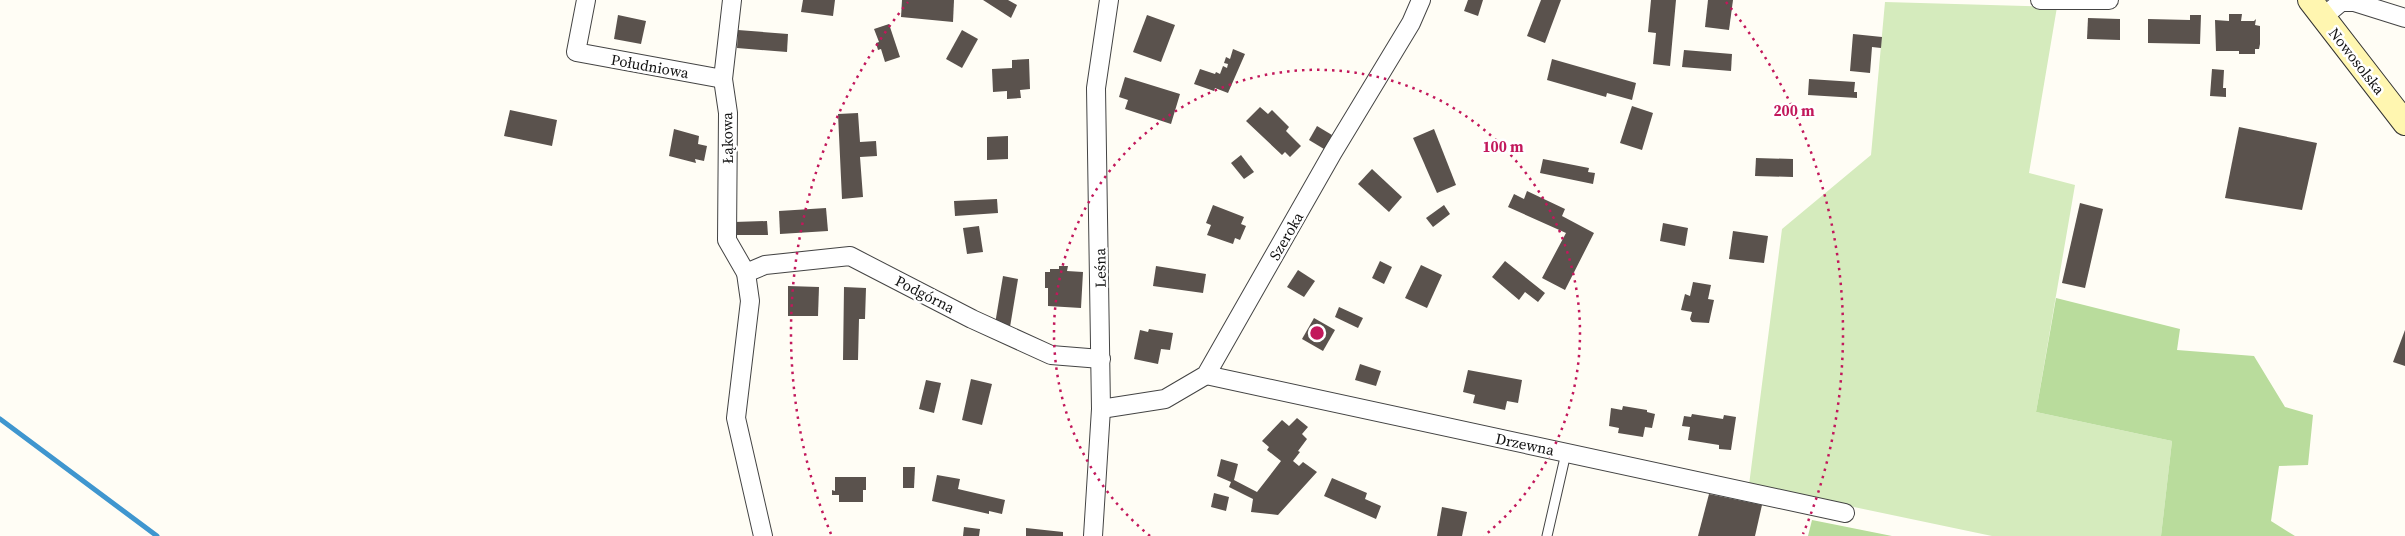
<svg xmlns="http://www.w3.org/2000/svg" width="2405" height="536" font-family="'Source Serif 4',serif">
<style>
.green{fill:#d5ebbd}
.forest{fill:#b9dc9c}
.lines{fill:none;stroke-linecap:round;stroke-linejoin:round}
.stream{stroke:#3f96cf;stroke-width:5}
.building{fill:#5a524d}
.lane-casing{stroke:#444;stroke-width:11}
.street-casing{stroke:#444;stroke-width:20}
.secondary-casing{stroke:#333;stroke-width:26}
.lane{stroke:#fff;stroke-width:9}
.street{stroke:#fff;stroke-width:18}
.secondary{stroke:#fff6b0;stroke-width:24}
.ring{fill:none;stroke:#c2185b;stroke-width:2.5;stroke-dasharray:2.5 5}
.labels{text-anchor:middle;dominant-baseline:central;stroke-width:5;stroke-linejoin:round;paint-order:stroke}
.street-label{font-size:15px;fill:#111;stroke:#fff}
.centre{fill:#c2185b;stroke:#fff;stroke-width:2.5}
.ring-label{font-size:15px;text-anchor:middle;font-weight:bold;fill:#c2185b;stroke:#fff;stroke-width:5;stroke-linejoin:round;paint-order:stroke}
</style>
<rect width="100%" height="100%" fill="#fffdf5"/>
<path class="green" d="M1885 2 2057 7 2029 173 2075 185 2036 412 2172 441 2161 536H1992L1749 485 1782 229 1871 155Z"/>
<g class="forest">
<path d="M2056 298 2180 329 2177 350 2254 356 2285 407 2313 415 2308 465 2279 466 2271 521 2295 536H2161L2172 441 2036 412Z"/>
<path d="M1812 520 1892 536H1808Z"/>
</g>
<g class="lines">
<path class="stream" d="M0 419 157 536"/>
</g>
<g class="building">
<path d="M803 0H835L833 16 801 12Z"/>
<path d="M902 0H954L953 22 901 17Z"/>
<path d="M983 0H1008L1017 5 1011 18Z"/>
<path d="M1468 0H1483L1478 16 1464 11Z"/>
<path d="M1541 0H1561L1545 43 1527 36Z"/>
<path d="M1651 0H1676L1670 66 1653 64 1656 33 1648 32Z"/>
<path d="M1708 0H1733L1729 30 1705 27Z"/>
<path d="M2229 14H2242L2241 21H2254L2256 19 2255 25 2260 26V44L2259 49H2255V54H2239V51H2216L2215 20 2229 21Z"/>
<path d="M618 15 646 21 641 44 614 39Z"/>
<path d="M1147 15 1175 25 1161 62 1133 52Z"/>
<path d="M2190 15H2201L2200 44 2148 43V19L2190 20Z"/>
<path d="M2088 18 2120 19V40L2087 39Z"/>
<path d="M889 24 900 57 885 62 881 49 878 50 876 43 879 42 874 29Z"/>
<path d="M738 30 788 34 787 52 737 48Z"/>
<path d="M962 30 978 39 962 68 946 59Z"/>
<path d="M1853 34 1882 37 1881 48 1872 47 1870 73 1850 71Z"/>
<path d="M1233 49 1245 54 1228 93 1215 88 1214 91 1194 84 1200 69 1215 74 1216 72 1220 74 1223 66 1227 68 1228 64 1224 63 1226 57 1230 59Z"/>
<path d="M1684 50 1732 54 1731 71 1682 67Z"/>
<path d="M1029 59 1030 89 1020 90 1021 98 1007 99V91L993 92 992 69 1012 68V60Z"/>
<path d="M1552 59 1636 83 1632 100 1607 93 1606 97 1547 80Z"/>
<path d="M2212 69 2224 70 2223 88H2226V97L2210 96Z"/>
<path d="M1125 77 1180 94 1171 124 1125 109 1128 100 1119 97Z"/>
<path d="M1809 79 1855 82 1854 92H1857V98L1808 95Z"/>
<path d="M1632 106 1653 113 1642 150 1620 143Z"/>
<path d="M1260 107 1268 114 1272 110 1289 127 1286 131 1301 146 1290 157 1285 152 1282 155 1246 121Z"/>
<path d="M510 110 557 120 552 146 504 136Z"/>
<path d="M858 113 860 142 876 141 877 156 860 157 863 197 842 199 838 114Z"/>
<path d="M1317 126 1332 135 1324 149 1309 140Z"/>
<path d="M2239 127 2317 143 2302 210 2225 198Z"/>
<path d="M674 129 699 136 698 144 707 146 704 161 695 159 696 163 669 156Z"/>
<path d="M1434 129 1456 185 1437 193 1413 138Z"/>
<path d="M1008 136V159L987 160V137Z"/>
<path d="M1241 155 1254 172 1244 179 1231 163Z"/>
<path d="M1756 158 1793 159V177L1755 176Z"/>
<path d="M1543 159 1589 168 1588 172 1595 173 1593 184 1540 173Z"/>
<path d="M1372 169 1402 197 1389 212 1358 184Z"/>
<path d="M1527 191 1565 209 1562 216 1594 233 1565 290 1542 278 1566 233 1508 207 1514 194 1524 199Z"/>
<path d="M997 199 998 213 955 216 954 201Z"/>
<path d="M2080 203 2103 209 2085 288 2062 283Z"/>
<path d="M1213 205 1244 217 1241 224 1246 226 1240 240 1235 238 1233 244 1207 235 1211 225 1206 223Z"/>
<path d="M1444 205 1450 214 1433 227 1426 218Z"/>
<path d="M826 208 828 231 780 234 779 211Z"/>
<path d="M767 221 768 235H734V222Z"/>
<path d="M1663 223 1688 228 1685 246 1660 241Z"/>
<path d="M979 226 983 252 967 254 963 228Z"/>
<path d="M1733 231 1768 236 1764 263 1729 259Z"/>
<path d="M1380 261 1392 267 1384 284 1372 278Z"/>
<path d="M1505 261 1545 293 1538 302 1525 292 1519 300 1492 277Z"/>
<path d="M1421 265 1442 275 1427 308 1405 298Z"/>
<path d="M1059 266H1068L1067 271 1083 272 1081 308 1048 306V288H1045V272H1050V269H1059Z"/>
<path d="M1156 266 1206 274 1203 293 1153 286Z"/>
<path d="M1298 270 1315 281 1304 297 1287 287Z"/>
<path d="M1003 276 1018 279 1010 327 995 324Z"/>
<path d="M1693 282 1711 285 1708 299 1714 300 1709 323 1692 322 1690 319 1692 312 1681 310 1685 294 1690 296Z"/>
<path d="M788 286 819 287 818 316H788Z"/>
<path d="M844 287 866 288 865 319H859L858 360H843Z"/>
<path d="M1339 307 1363 318 1358 328 1335 317Z"/>
<path d="M1314 318 1335 330 1323 351 1302 339Z"/>
<path d="M1149 329 1173 333 1170 350 1161 349 1158 364 1134 359 1140 330 1148 332Z"/>
<path d="M2405 330V366L2393 362Z"/>
<path d="M1360 364 1381 371 1376 386 1355 380Z"/>
<path d="M1468 370 1522 380 1518 403 1507 401 1505 410 1473 403 1475 395 1463 392Z"/>
<path d="M971 379 992 384 982 425 962 420Z"/>
<path d="M926 380 941 383 934 413 919 409Z"/>
<path d="M1623 406 1647 410V412L1655 414 1652 428 1645 427 1643 437 1618 433 1619 428 1609 426 1611 408 1622 410Z"/>
<path d="M1692 414 1723 419 1724 415 1736 417 1731 450 1719 449V445L1688 440 1690 427 1682 426 1684 416 1691 417Z"/>
<path d="M1297 418 1308 427 1302 434 1307 439 1298 451 1300 452 1293 461 1299 466 1303 462 1317 472 1278 515 1251 512 1253 499 1229 487 1231 482 1217 476 1221 459 1238 464 1234 480 1257 492 1281 461 1267 450 1269 447 1262 441 1282 420 1289 426Z"/>
<path d="M903 467H915L914 488H903Z"/>
<path d="M937 475 960 479 958 489 1005 500 1002 514 989 511V514L932 501Z"/>
<path d="M835 477H866V490H863V502H839V495H832V490L835 491Z"/>
<path d="M1332 478 1367 493 1365 499 1381 506 1376 519 1324 496Z"/>
<path d="M1214 493 1229 497 1226 511 1211 507Z"/>
<path d="M1709 494 1762 505 1755 536H1698Z"/>
<path d="M1442 507 1467 512 1462 536H1437Z"/>
<path d="M964 527 980 529 979 536H963Z"/>
<path d="M1026 528 1063 532V536H1026Z"/>
</g>
<g class="lines">
<defs>
<path id="lane" d="M1547 536 1566 453"/>
<g id="street">
<path d="M586 0 576 52 723 79"/>
<path d="M732 0 723 79 728 113 727 240 746 273 750 301 736 418 763 536"/>
<path d="M2040 0H2109"/>
<path d="M2323 17 2341 2H2354L2405 18"/>
<path d="M746 273 765 265 850 256 972 319 1051 355 1101 359"/>
<path d="M1206 375 1845 513"/>
<path d="M1101 409 1165 399 1206 375 1333 152 1411 23 1421 0"/>
<path d="M1093 536 1101 409 1096 88 1109 0"/>
</g>
<path id="secondary" d="M2310 0 2405 123"/>
</defs>
<use href="#lane" class="lane-casing"/>
<use href="#street" class="street-casing"/>
<use href="#secondary" class="secondary-casing"/>
<use href="#lane" class="lane"/>
<use href="#street" class="street"/>
<use href="#secondary" class="secondary"/>
</g>
<g class="ring">
<path d="M1150 536A263 263 0 1 1 1484 536"/>
<path d="M831 534A526 526 0 0 1 908 2M1726 2A526 526 0 0 1 1803 534"/>
</g>
<g class="labels">
<g class="street-label">
<text transform="translate(2357 61) rotate(52)">Nowosolska</text>
<text transform="translate(650 66) rotate(10)">Południowa</text>
<text transform="translate(727 138) rotate(-91)">Łąkowa</text>
<text transform="translate(1286 236) rotate(-60)">Szeroka</text>
<text transform="translate(1100 268) rotate(-91)">Leśna</text>
<text transform="translate(925 294) rotate(27)">Podgórna</text>
<text transform="translate(1525 444) rotate(12)">Drzewna</text>
</g>
</g>
<circle cx="1317" cy="333" r="8" class="centre"/>
<g class="ring-label">
<text x="1794" y="116">200 m</text>
<text x="1503" y="152">100 m</text>
</g>
</svg>
